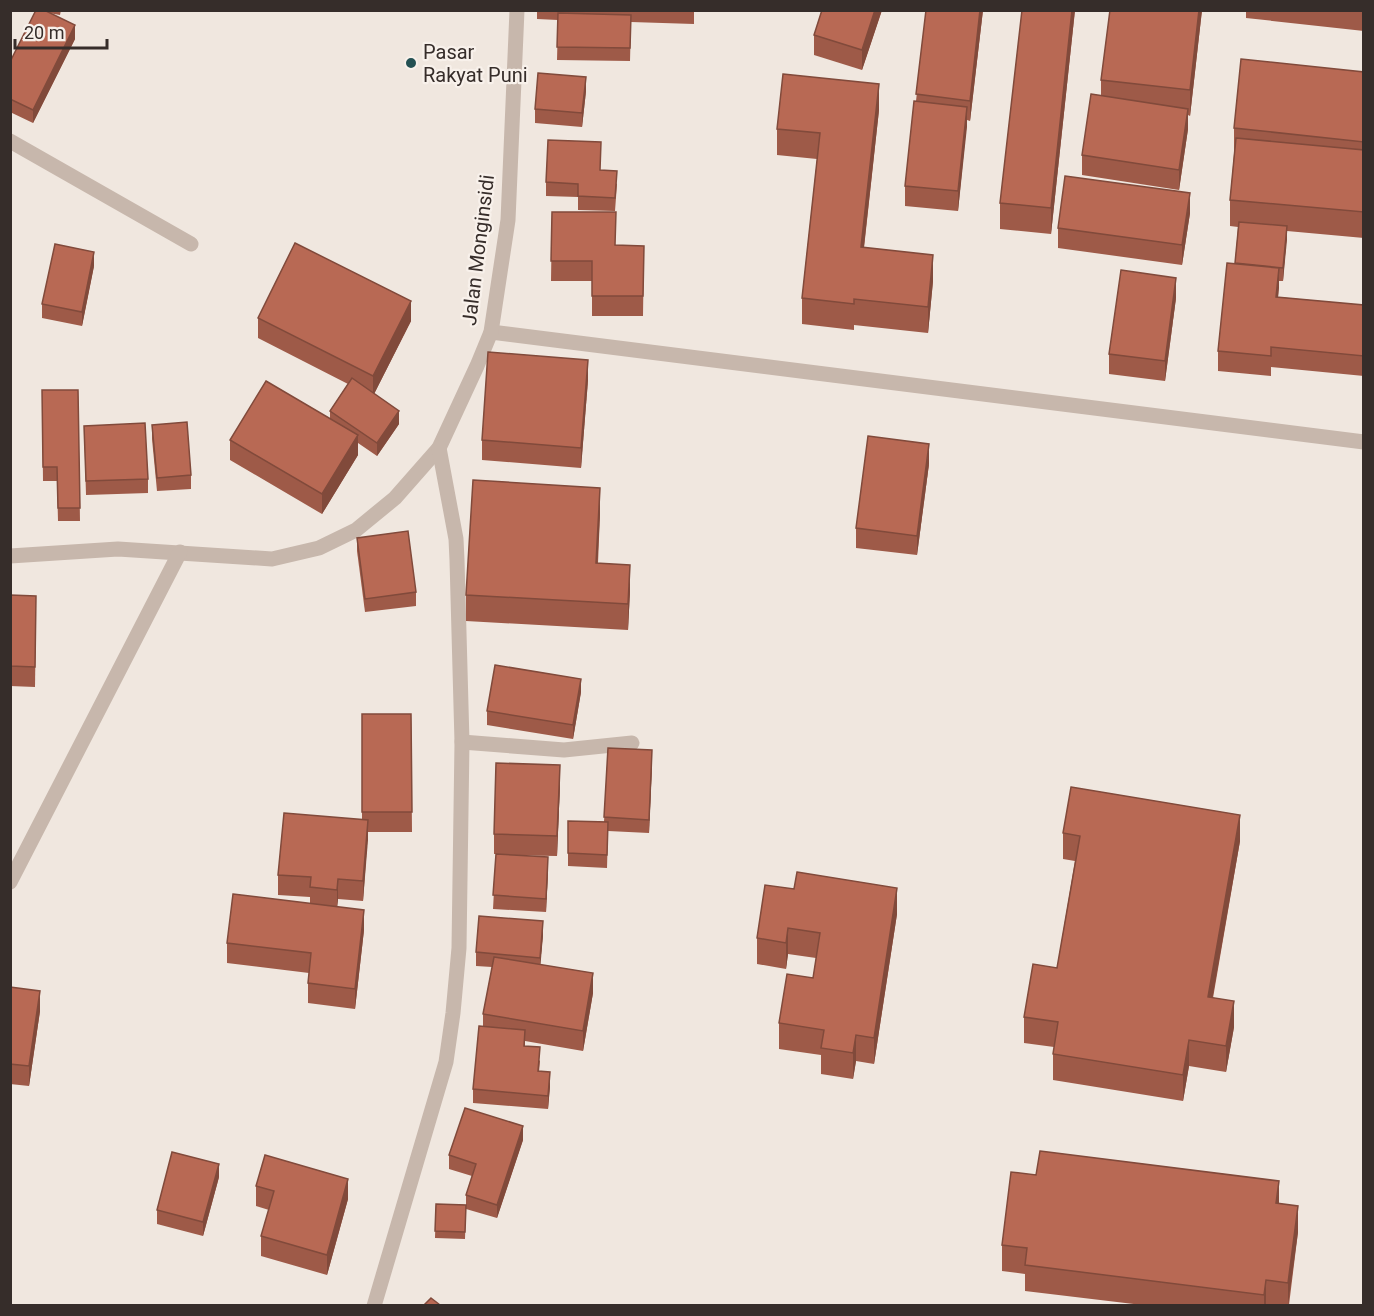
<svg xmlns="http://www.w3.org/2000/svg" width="1374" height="1316" font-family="Roboto,sans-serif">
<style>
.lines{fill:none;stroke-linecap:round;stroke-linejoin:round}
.minor{stroke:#c7b7ac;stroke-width:15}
.wall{fill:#9e5a48}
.shaded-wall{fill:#814a3b}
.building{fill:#b86954;stroke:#814a3b;stroke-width:1.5}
.poi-dot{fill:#245153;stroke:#f8f1eb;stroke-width:2}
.labels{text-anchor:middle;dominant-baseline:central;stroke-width:4.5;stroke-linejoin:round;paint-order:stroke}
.poi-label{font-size:20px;fill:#362d2a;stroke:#f8f1eb;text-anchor:start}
.street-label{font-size:20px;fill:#362d2a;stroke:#f8f1eb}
</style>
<rect width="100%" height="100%" fill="#f0e7df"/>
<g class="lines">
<g class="minor">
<path d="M10 141 191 244"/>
<path d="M491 332 1364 442"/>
<path d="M10 556 118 549 272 559 319 548 356 530 395 498 439 448 477 366 491 332 508 220 517 10"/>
<path d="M462 742 564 750 632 743"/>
<path d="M10 882 180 552"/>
<path d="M374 1306 446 1062 453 1013 459 948 462 742 457 560 456 539 439 448"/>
</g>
</g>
<g class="wall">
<path d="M36 10H61L60 15 49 13 75 39 33 123 10 112V62Z"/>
<path d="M537 10H694V24L631 22 630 61 557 60 558 20 537 19Z"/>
<path d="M822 10H882L862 70 814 55V35Z"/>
<path d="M926 10H983L970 121 967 120 958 211 905 206V186L916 101Z"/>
<path d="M1075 10 1051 234 1000 229V203Z"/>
<path d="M1110 10H1202L1190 116 1188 115V129L1179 190 1082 175V155L1101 96V80Z"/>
<path d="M1246 10H1364V31L1246 18Z"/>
<path d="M1364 72V238L1287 231 1283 281H1279L1278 297 1364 305V376L1271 367V376L1218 371V351L1235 264 1238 227 1230 226V200L1234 154V128Z"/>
<path d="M586 91 582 127 535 123V109Z"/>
<path d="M879 110 864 248 933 281 928 333 854 325V330L802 324V298L817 159 777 155V129Z"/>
<path d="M600 170 617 184 615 211 578 210V197L546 196V182Z"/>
<path d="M552 212 616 245 644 246 643 316H592V281H551Z"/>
<path d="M1190 213 1182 265 1058 248V228Z"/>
<path d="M94 266 82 326 42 318V304Z"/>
<path d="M1176 298 1165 381 1109 374V354Z"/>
<path d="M258 318 411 321 374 394 399 424 377 456 358 443V455L322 514 230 460V440L330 418V411L348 384 258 338Z"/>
<path d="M588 380 581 468 482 460V440Z"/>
<path d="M42 390H78L80 521H58L57 481H43Z"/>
<path d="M152 425 191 475V489L157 491 152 439Z"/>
<path d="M84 426 148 479V493L86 495Z"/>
<path d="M929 464 917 555 856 548V528Z"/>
<path d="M600 514 598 563 630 591 628 630 466 621V595Z"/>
<path d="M357 538 416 592V606L365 612 357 551Z"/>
<path d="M10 595 36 616 35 687 10 686Z"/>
<path d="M581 692 573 739 487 725V711Z"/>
<path d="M362 714H411L412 832H368L363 901 338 899 337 906 364 930 355 1009 308 1003V983L309 973 227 963V943L310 903V897L278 895V875L362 819Z"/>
<path d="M608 748 652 764 649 833 608 831 607 868 568 866V821L604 822Z"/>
<path d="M560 785 557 856 500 855 548 871 546 912 493 909 496 854H494V834Z"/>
<path d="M1063 833 1240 841 1213 998 1234 1027 1226 1072 1189 1066 1183 1101 1053 1080V1054L1054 1047 1024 1043V1017L1057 968 1075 861 1063 859Z"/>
<path d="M765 885 897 914 874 1064 856 1061 853 1079 821 1074V1055L779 1049V1023L813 978 816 958 788 954 786 969 757 964V938Z"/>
<path d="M543 935 540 964 593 993 583 1051 525 1041V1046L540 1061 539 1072 550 1086 548 1109 473 1103V1089L483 1026V1014L492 967 476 966V952Z"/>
<path d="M10 987 40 1011 29 1086 10 1084Z"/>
<path d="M523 1140 497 1218 466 1209V1195L472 1176 449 1169V1155Z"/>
<path d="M219 1177 203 1236 157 1224V1210Z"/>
<path d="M256 1186 348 1199 327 1275 261 1256V1236L269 1210 256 1206Z"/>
<path d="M436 1204 466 1205 465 1239 435 1238Z"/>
<path d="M1279 1204 1298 1232 1289 1305H1142L1025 1291V1274L1002 1271V1245Z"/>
</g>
<g class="shaded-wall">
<path d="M875 10H882L862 70V50Z"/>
<path d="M980 10H983L970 121V101Z"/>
<path d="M1072 10H1075L1051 234V208Z"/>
<path d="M1199 10H1202L1190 116V90Z"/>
<path d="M75 25V39L33 123V110Z"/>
<path d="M586 77V91L582 127V113Z"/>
<path d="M879 84V110L861 273V247Z"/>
<path d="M967 107V127L958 211V191Z"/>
<path d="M1188 109V129L1179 190V170Z"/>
<path d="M1190 193V213L1182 265V245Z"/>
<path d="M1287 226V240L1283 281V268Z"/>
<path d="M94 252V266L82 326V312Z"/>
<path d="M933 255V281L928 333V307Z"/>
<path d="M1279 268V288L1276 317V297Z"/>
<path d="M1176 278V298L1165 381V361Z"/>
<path d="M411 301V321L373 396V376Z"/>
<path d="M588 360V380L581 468V448Z"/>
<path d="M399 411V424L377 456V443Z"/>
<path d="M358 435V455L322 514V494Z"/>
<path d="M929 444V464L917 555V536Z"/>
<path d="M600 488V514L596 589V563Z"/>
<path d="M630 565V591L628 630V604Z"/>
<path d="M581 679V692L573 739V725Z"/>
<path d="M652 750V764L649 833V820Z"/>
<path d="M560 765V785L557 856V836Z"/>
<path d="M1240 815V841L1208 1023V997Z"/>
<path d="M368 820V840L363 901V881Z"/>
<path d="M548 857V871L546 912V899Z"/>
<path d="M338 879V899L337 910V890Z"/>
<path d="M897 888V914L874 1064V1038Z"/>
<path d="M364 910V930L355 1009V989Z"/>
<path d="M543 921V935L540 971V958Z"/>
<path d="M788 928V954L786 969V943Z"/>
<path d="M593 973V993L583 1051V1031Z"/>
<path d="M40 991V1011L29 1086V1066Z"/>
<path d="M1234 1001V1027L1226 1072V1046Z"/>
<path d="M856 1035V1061L853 1079V1053Z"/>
<path d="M1189 1040V1066L1183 1101V1075Z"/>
<path d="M550 1072V1086L548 1109V1096Z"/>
<path d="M523 1126V1140L497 1218V1205Z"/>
<path d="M219 1164V1177L203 1236V1222Z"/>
<path d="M348 1179V1199L327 1275V1255Z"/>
<path d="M1279 1181V1207L1276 1203Z"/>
<path d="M1298 1206V1232L1288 1305V1283Z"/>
<path d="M1266 1280V1305H1264V1295Z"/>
</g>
<g class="building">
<path d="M36 10H44L75 25 33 110 10 99V62Z"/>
<path d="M822 10H875L862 50 814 35Z"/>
<path d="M926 10H980L970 101 916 94Z"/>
<path d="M1022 10H1072L1051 208 1000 203Z"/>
<path d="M1110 10H1199L1190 90 1101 80Z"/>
<path d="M558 13 631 15 630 48 557 47Z"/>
<path d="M1241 59 1364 72V142L1234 128Z"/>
<path d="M538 73 586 77 582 113 535 109Z"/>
<path d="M783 74 879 84 861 247 933 255 928 307 854 299V304L802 298 820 133 777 129Z"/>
<path d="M1091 94 1188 109 1179 170 1082 155Z"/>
<path d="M914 101 967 107 958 191 905 186Z"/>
<path d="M1236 138 1364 150V212L1230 200Z"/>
<path d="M548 140 601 142 600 170 617 171 615 198 578 196V184L546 182Z"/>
<path d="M1065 176 1190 193 1182 245 1058 228Z"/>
<path d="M552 212H616L615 245 644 246 643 296H592V261H551Z"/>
<path d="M1239 222 1287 226 1283 268 1235 263Z"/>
<path d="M295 243 411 301 373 376 258 318Z"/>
<path d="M55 244 94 252 82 312 42 304Z"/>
<path d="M1227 263 1279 268 1276 297 1364 305V356L1271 347V356L1218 351Z"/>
<path d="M1121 270 1176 278 1165 361 1109 354Z"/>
<path d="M488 352 588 360 581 448 482 440Z"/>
<path d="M352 378 399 411 377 443 330 411Z"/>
<path d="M266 381 358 435 322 494 230 440Z"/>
<path d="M42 390H78L80 508H58L57 467H43Z"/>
<path d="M187 422 191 475 157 478 152 425Z"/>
<path d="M145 423 148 479 86 481 84 426Z"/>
<path d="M868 436 929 444 917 536 856 528Z"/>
<path d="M473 480 600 488 596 563 630 565 628 604 466 595Z"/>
<path d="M408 531 416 592 365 599 357 538Z"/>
<path d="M10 595 36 596 35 667 10 666Z"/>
<path d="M495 665 581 679 573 725 487 711Z"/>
<path d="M362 714H411L412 812H362Z"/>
<path d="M608 748 652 750 649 820 604 817Z"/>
<path d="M496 763 560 765 557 836 494 834Z"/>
<path d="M1071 787 1240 815 1208 997 1234 1001 1226 1046 1189 1040 1183 1075 1053 1054 1058 1022 1024 1017 1033 964 1057 968 1080 836 1063 833Z"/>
<path d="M284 813 368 820 363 881 338 879 337 890 310 887 311 877 278 875Z"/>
<path d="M568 821 608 822 607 855 568 853Z"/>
<path d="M496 854 548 857 546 899 493 895Z"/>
<path d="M797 872 897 888 874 1038 856 1035 853 1053 821 1048 824 1030 779 1023 787 974 813 978 820 933 788 928 786 943 757 938 765 885 794 889Z"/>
<path d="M233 894 364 910 355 989 308 983 311 953 227 943Z"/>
<path d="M479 916 543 921 540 958 476 952Z"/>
<path d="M494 957 593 973 583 1031 483 1014Z"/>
<path d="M10 987 40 991 29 1066 10 1064Z"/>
<path d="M479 1026 525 1030 524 1046 540 1047 538 1071 550 1072 548 1096 473 1089Z"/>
<path d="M465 1108 523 1126 497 1205 466 1195 476 1164 449 1155Z"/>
<path d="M1040 1151 1279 1181 1276 1203 1298 1206 1288 1283 1266 1280 1264 1295 1025 1265 1027 1248 1002 1245 1011 1172 1036 1175Z"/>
<path d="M172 1152 219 1164 203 1222 157 1210Z"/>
<path d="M265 1155 348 1179 327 1255 261 1236 274 1191 256 1186Z"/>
<path d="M436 1204 466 1205 465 1232 435 1231Z"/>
<path d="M431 1298 440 1305H424Z"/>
</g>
<circle class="poi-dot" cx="411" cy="63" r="6"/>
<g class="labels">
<g class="poi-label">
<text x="423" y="52">Pasar<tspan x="423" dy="23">Rakyat Puni</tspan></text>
</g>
<g class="street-label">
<text transform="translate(478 250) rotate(-83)">Jalan Monginsidi</text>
</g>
</g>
<rect width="1374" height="1316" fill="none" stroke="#362d2a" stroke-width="24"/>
<path d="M15 39v9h92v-9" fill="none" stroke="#362d2a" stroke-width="3"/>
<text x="24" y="39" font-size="18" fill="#362d2a" stroke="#f8f1eb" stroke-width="4.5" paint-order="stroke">20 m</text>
</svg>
